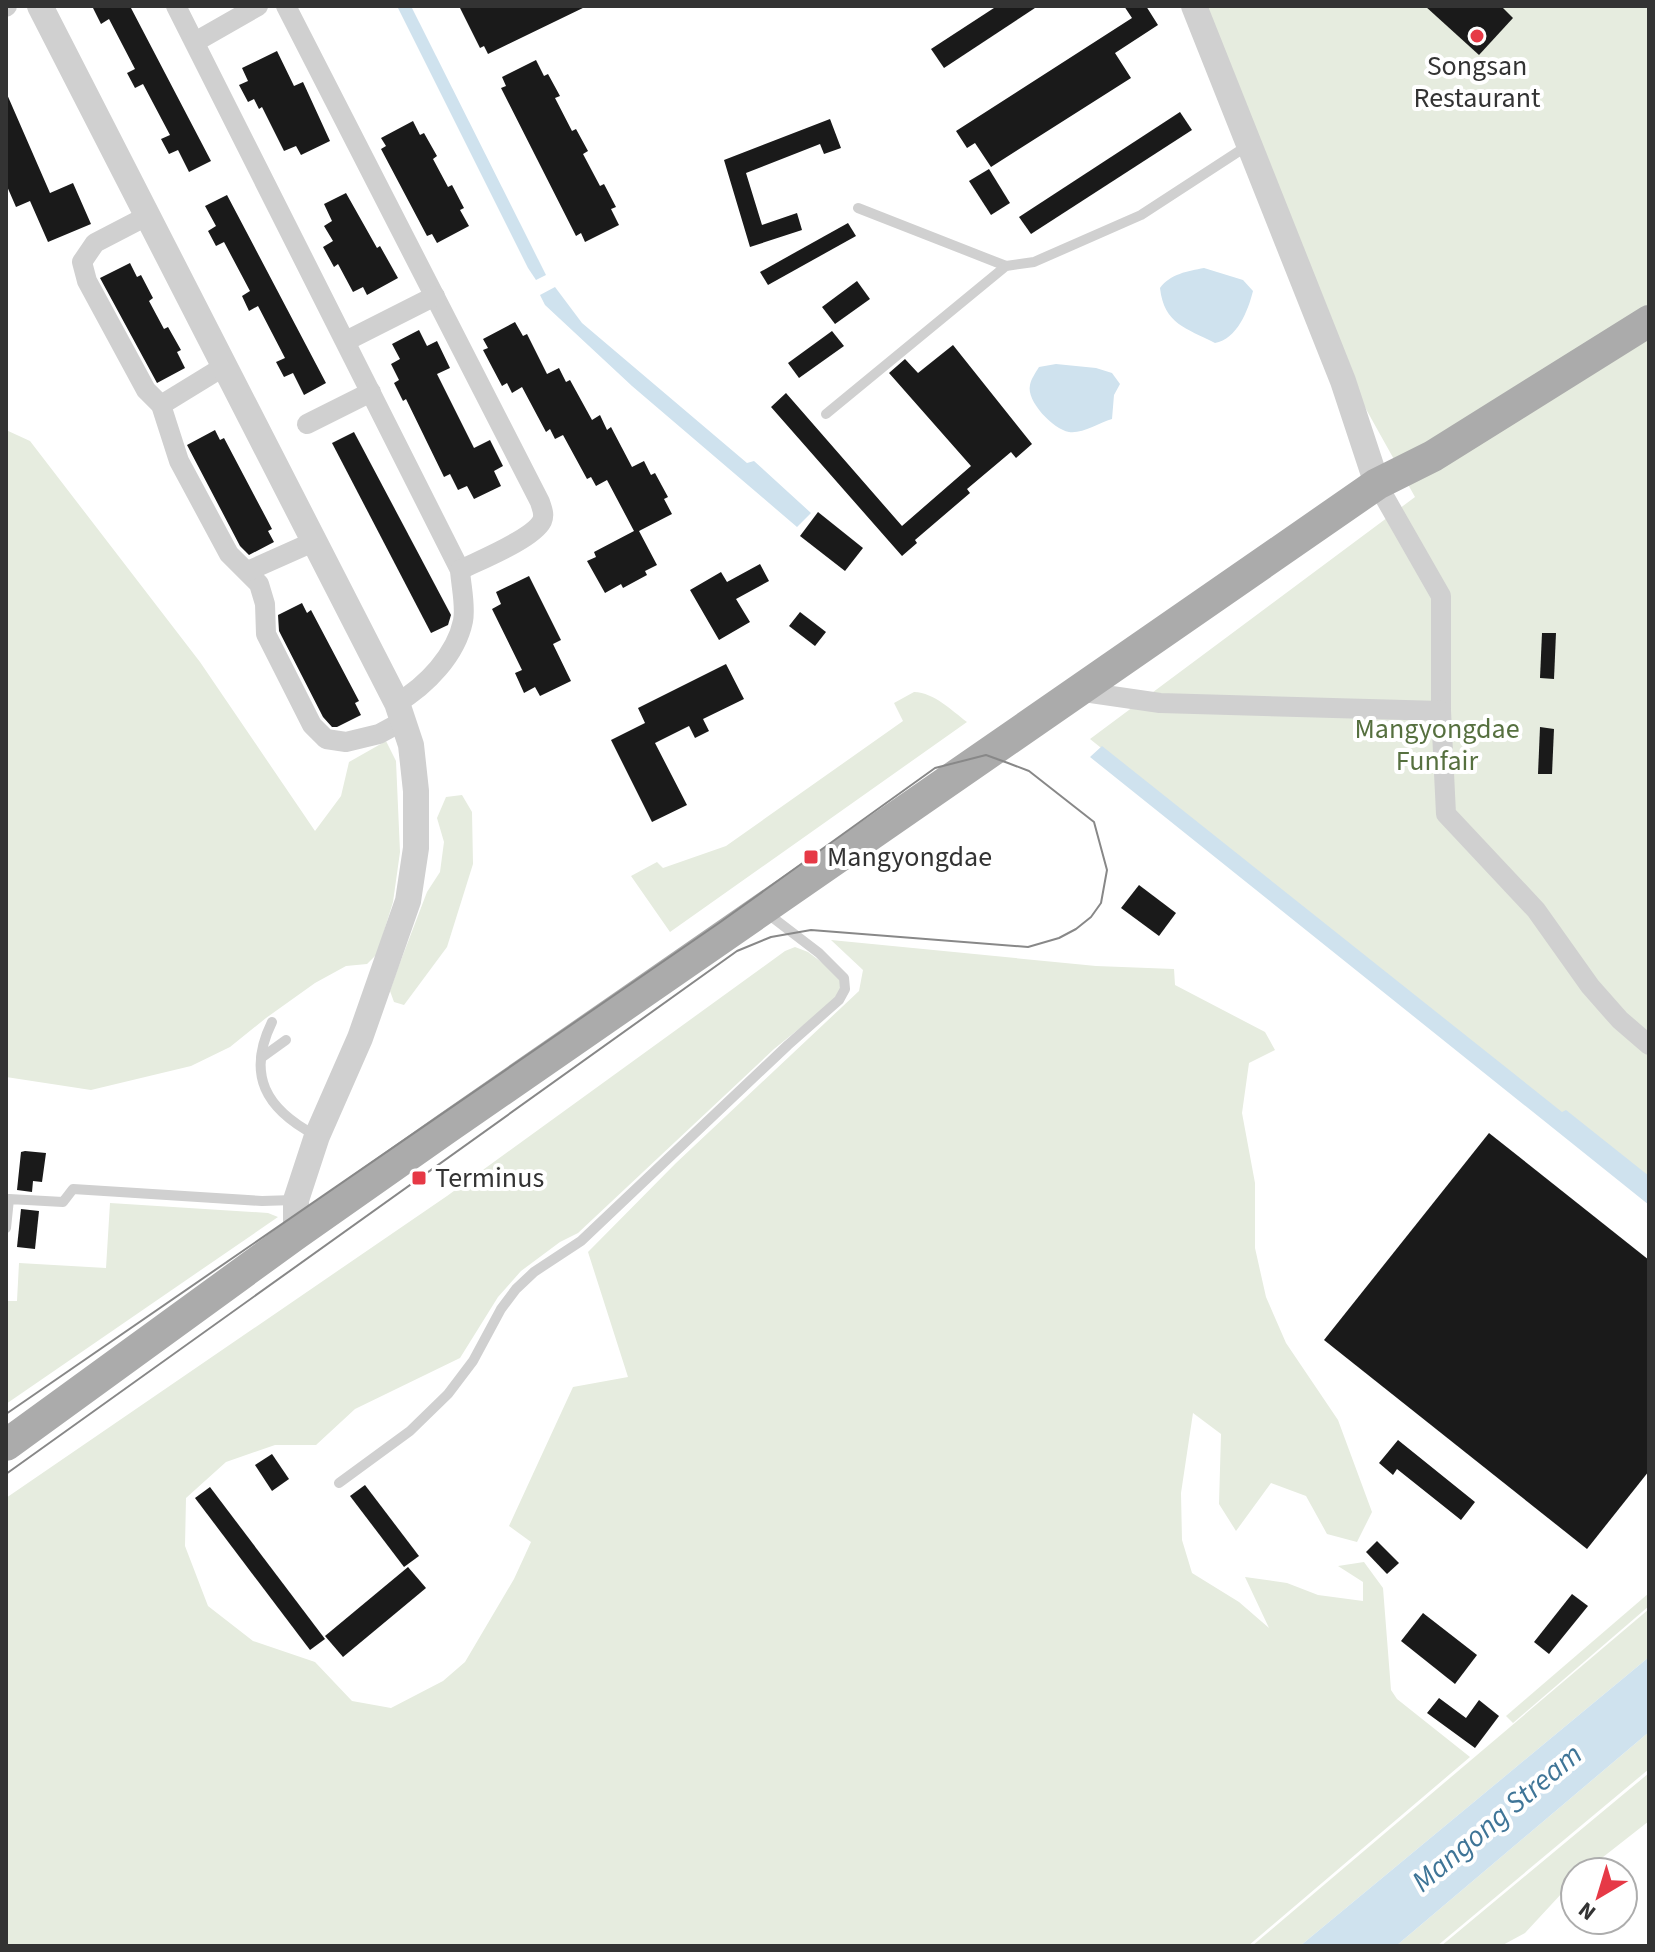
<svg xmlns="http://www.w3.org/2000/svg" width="1655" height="1952" font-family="'Source Sans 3',sans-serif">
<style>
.green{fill:#e6ecdf}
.water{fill:#cfe2ee}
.building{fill:#1a1a1a}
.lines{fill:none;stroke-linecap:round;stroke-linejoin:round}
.service{stroke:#d0d0d0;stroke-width:10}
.minor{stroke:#d0d0d0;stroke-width:20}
.tertiary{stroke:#d0d0d0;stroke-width:26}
.primary{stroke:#ababab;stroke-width:32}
.tram{stroke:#888;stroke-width:2}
.poi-dot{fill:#e63946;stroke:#fff;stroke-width:3}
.labels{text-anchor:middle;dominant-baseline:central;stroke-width:8;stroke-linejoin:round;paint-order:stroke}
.poi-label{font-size:28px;fill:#333;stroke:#fff;text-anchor:start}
.park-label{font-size:28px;fill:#56703f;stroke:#fff}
.water-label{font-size:30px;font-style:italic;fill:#3f7597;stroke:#fff}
</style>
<rect width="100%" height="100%" fill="#fff"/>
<g class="green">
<path d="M1198 6H1649V1187L1090 739 1415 497 1357 393Z"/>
<path d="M6 430 30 441 200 662 315 831 341 796 349 762 386 741 396 761 400 852 393 902 377 954 367 964 346 966 315 983 266 1018 230 1047 191 1066 91 1090 6 1077Z"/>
<path d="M914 692C935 693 951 710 967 722L670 932 631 876 657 862 663 868 726 846 903 721 894 703Z"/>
<path d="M462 795 472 812 473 864 447 947 404 1005 394 1002 390 991 398 968 427 892 440 872 444 842 437 818 446 797Z"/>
<path d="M831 940 1096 966 1174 969 1175 985 1265 1032 1275 1050 1249 1063 1242 1113 1255 1183V1248L1266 1297 1286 1343 1338 1420 1372 1512 1357 1542 1327 1534 1306 1496 1271 1483 1236 1531 1219 1504 1221 1434 1193 1413 1181 1493 1182 1540 1192 1573 1239 1602 1269 1628 1245 1577 1287 1583 1318 1595 1363 1601V1582L1338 1566 1364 1562 1383 1588 1391 1690 1397 1699 1470 1757 1248 1946H6V1498L447 1196 785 951 795 947 808 952 824 964 840 980 842 991 836 999 774 1049 578 1233 560 1242 521 1271 498 1297 460 1358 355 1409 316 1445H275L226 1462 186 1498 185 1546 208 1606 253 1641 315 1662 352 1701 391 1708 443 1681 465 1662 514 1579 531 1542 509 1526 573 1387 628 1377 588 1252 676 1163 859 991 863 970Z"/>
<path d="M110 1203 268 1213 278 1217 6 1404V1301H17L19 1263 106 1268Z"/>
<path d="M1649 1593V1606L1513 1723 1506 1716Z"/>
<path d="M1649 1609V1657L1300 1946H1252Z"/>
<path d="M1649 1732V1769L1437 1946H1396Z"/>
<path d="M1649 1773V1821L1584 1872H1575V1879L1525 1933 1501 1946H1441Z"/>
</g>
<g class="water">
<path d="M397 6H411L546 275 536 280 528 268Z"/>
<path d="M1204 268 1243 280 1253 291C1248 311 1237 339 1215 343 1186 328 1164 324 1160 288 1170 274 1188 271 1204 268Z"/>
<path d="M555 287 582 323 747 463 754 461 811 513 797 527 632 386 545 305 540 295Z"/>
<path d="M1056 364 1096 368 1112 373 1120 384 1114 395 1112 419C1099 423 1082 434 1069 432 1053 429 1026 401 1030 385 1031 379 1036 372 1039 367Z"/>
<path d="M1102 746 1562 1112 1566 1110 1649 1176V1205L1090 757Z"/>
<path d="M1649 1657V1732L1396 1946H1300Z"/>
</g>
<g class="building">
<path d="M92 6H135L131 8 211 161 189 172 178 150 169 154 161 139 170 135 143 84 135 88 127 73 135 69 109 19 101 24Z"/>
<path d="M459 6H587L488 54 484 46 480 48Z"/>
<path d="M997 6H1038L944 68 931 49Z"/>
<path d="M1124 6H1146L1158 25 1115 53 1131 78 991 167 975 143 967 148 956 131 1132 18Z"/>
<path d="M1425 6H1501L1513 18 1479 55Z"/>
<path d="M277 51 294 86 303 82 330 141 301 155 296 146 284 151 262 107 259 109 254 99 248 102 239 85 248 81 242 68Z"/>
<path d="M536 60 544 76 548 74 560 96 555 98 572 131 576 129 588 151 583 154 600 186 604 184 616 207 611 209 619 225 585 242 581 233 576 236 501 88 506 86 502 77Z"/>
<path d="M6 92 50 193 73 183 91 224 48 242 30 201 16 207 6 184Z"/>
<path d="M1180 112 1192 130 1031 234 1019 217Z"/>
<path d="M830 119 841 148 824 154 820 144 746 173 762 225 797 213 802 230 750 247 724 160Z"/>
<path d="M413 121 420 135 424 133 437 156 433 159 448 187 452 185 464 208 460 210 469 226 437 243 432 234 427 236 381 149 386 146 381 138Z"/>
<path d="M989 169 1010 203 991 215 969 181Z"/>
<path d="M346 193 377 248 380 246 398 278 367 295 363 287 353 292 338 264 334 267 323 247 333 241 324 226 332 221 324 204Z"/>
<path d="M227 195 326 383 304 395 293 373 284 377 276 362 285 358 258 306 249 311 242 296 250 291 224 242 216 246 208 231 216 226 205 206Z"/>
<path d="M848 223 856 236 768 285 760 272Z"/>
<path d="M130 263 137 277 141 275 153 298 149 301 164 329 168 327 181 350 177 352 185 368 157 383 100 278Z"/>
<path d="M857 281 870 299 835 324 822 307Z"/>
<path d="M515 322 523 336 527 334 547 374 559 368 566 382 570 380 592 420 600 415 607 430 611 427 632 467 644 461 651 475 655 473 668 497 664 499 672 514 639 531 657 565 645 571 647 575 623 588 621 584 605 593 587 561 596 557 594 552 634 531 607 480 596 486 591 477 587 479 563 435 555 439 550 429 546 432 522 387 512 393 507 383 502 386 483 350 488 348 483 339Z"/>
<path d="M419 330 427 346 437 341 450 368 437 374 474 448 490 440 503 466 494 471 501 486 474 499 467 486 458 490 450 474 444 477 406 399 403 401 394 383 399 380 391 364 400 359 392 344Z"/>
<path d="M832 331 844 346 799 378 788 363Z"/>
<path d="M953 345 1032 444 1016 458 1011 452 967 489 970 493 915 540 917 543 902 556 771 407 786 393 902 526 971 466 889 373 905 359 918 373Z"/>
<path d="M215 430 220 440 224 438 272 529 268 531 274 542 249 555 240 546 187 445Z"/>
<path d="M354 432 451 615 448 625 431 633 332 443Z"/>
<path d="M818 512 863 548 845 571 800 536Z"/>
<path d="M760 564 769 581 736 599 750 622 719 640 690 590 721 572 727 582Z"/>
<path d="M529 576 561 640 553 644 571 681 540 696 535 687 524 693 515 673 522 670 492 609 501 604 496 592Z"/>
<path d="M302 603 307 613 311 610 359 701 355 703 361 715 337 727H332L323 717 279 631 278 615Z"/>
<path d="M800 612 826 632 815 646 789 626Z"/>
<path d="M1542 633H1556L1554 679 1540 678Z"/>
<path d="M726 664 744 699 703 719 709 731 695 738 689 726 655 743 687 805 652 822 611 740 645 723 638 708Z"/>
<path d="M1540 727 1554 729 1552 774H1538Z"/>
<path d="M1139 885 1176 913 1159 936 1121 908Z"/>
<path d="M1489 1133 1649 1260V1471L1587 1549 1324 1340Z"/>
<path d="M25 1151 46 1153 42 1182 33 1181 32 1192 17 1190 21 1152Z"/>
<path d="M21 1209 39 1211 35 1249 17 1247Z"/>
<path d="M1398 1440 1475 1502 1461 1520 1397 1469 1393 1475 1379 1463Z"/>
<path d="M272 1454 289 1479 272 1491 255 1465Z"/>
<path d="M365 1485 419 1556 404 1567 350 1496Z"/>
<path d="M210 1487 325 1639 310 1650 195 1498Z"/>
<path d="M1377 1541 1399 1563 1387 1574 1366 1552Z"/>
<path d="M408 1567 426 1588 343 1657 325 1636Z"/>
<path d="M1572 1594 1588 1606 1549 1654 1534 1642Z"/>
<path d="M1423 1613 1477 1655 1455 1684 1401 1641Z"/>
<path d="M1439 1698 1466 1718 1479 1700 1499 1716 1475 1748 1427 1713Z"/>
</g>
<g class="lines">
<g class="service">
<path d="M858 208 1006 266"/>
<path d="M826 414 1006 266 1034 262 1141 215 1247 146"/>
<path d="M272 1022C246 1075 266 1109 315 1135"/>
<path d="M261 1058 286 1040"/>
<path d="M6 1228 9 1199 63 1202 73 1189 262 1201 294 1200"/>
<path d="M339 1483 410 1431 448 1394 473 1361 501 1309 516 1289 534 1272 581 1241 788 1045 839 1000 845 989 844 978 819 953 768 914"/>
</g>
<g class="minor">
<path d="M176 6 460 570C461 586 466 606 463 621 456 655 426 686 397 703"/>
<path d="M286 6 540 502C542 509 545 514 542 521 533 539 480 560 460 570"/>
<path d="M6 7 7 6"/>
<path d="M195 42 258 6"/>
<path d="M147 216 95 243 82 262 87 281 146 390 161 405 179 461 229 554 259 584 265 604 266 634 312 725 326 739 346 742 379 734 403 721"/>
<path d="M346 341 435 296"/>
<path d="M161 405 223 367"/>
<path d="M307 424 371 392"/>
<path d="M1377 484 1441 596V711"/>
<path d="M248 571 313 542"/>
<path d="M1077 691 1160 703 1441 711 1446 814 1536 910 1590 986 1620 1020 1649 1045"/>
</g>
<g class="tertiary">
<path d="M40 6 397 703 411 745 416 791V848L408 901 360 1038 317 1136 296 1200V1234"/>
<path d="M1194 6 1343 381 1377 484"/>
</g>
<path class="primary" d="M6 1445 296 1234 447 1128 1377 484 1433 456 1649 321"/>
<path class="tram" d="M6 1414 719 923 935 768 986 755 1008 763 1029 771 1094 822 1107 870 1101 903 1091 917 1076 929 1059 938 1028 947 811 930 771 937 737 951 6 1474"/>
</g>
<g class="poi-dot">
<circle cx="1477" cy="36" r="8"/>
<rect x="803" y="849" width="16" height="16" rx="4"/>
<rect x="411" y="1170" width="16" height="16" rx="4"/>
</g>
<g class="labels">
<g class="poi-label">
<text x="1477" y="66" text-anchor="middle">Songsan<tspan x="1477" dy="32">Restaurant</tspan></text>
<text x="827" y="857">Mangyongdae</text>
<text x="435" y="1178">Terminus</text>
</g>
<g class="park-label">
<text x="1437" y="729">Mangyongdae<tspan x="1437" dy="32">Funfair</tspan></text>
</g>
<g class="water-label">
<text transform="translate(1497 1818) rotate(-40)">Mangong Stream</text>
</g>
</g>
<rect width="1655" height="1952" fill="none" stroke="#333333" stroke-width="16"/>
<g transform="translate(1599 1896) rotate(218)"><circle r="38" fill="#ffffff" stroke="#adadad" stroke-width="2"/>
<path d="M0-6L14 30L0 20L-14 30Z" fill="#e63946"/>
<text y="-12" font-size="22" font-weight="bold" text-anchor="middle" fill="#333333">N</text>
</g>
</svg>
